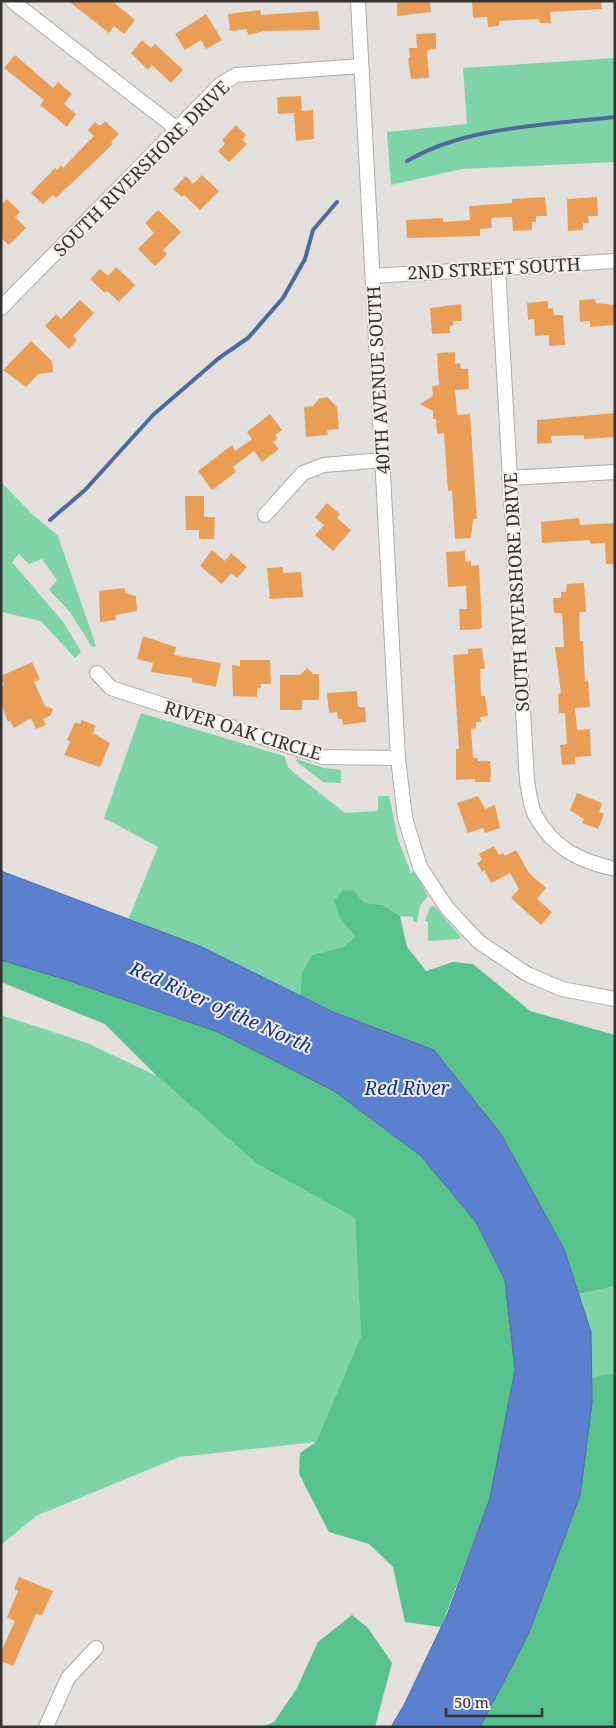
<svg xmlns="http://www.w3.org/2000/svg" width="616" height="1728" font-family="'Noto Serif',serif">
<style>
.green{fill:#7fd4a6}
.forest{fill:#58c28c}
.water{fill:#5a80cf;stroke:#4f69a0}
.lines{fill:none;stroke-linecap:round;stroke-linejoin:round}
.stream{stroke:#4f69a0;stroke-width:4}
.building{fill:#ea9e55}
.minor-casing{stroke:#aeaba7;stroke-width:16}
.minor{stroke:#fff;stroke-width:14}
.labels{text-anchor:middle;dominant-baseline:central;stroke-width:4;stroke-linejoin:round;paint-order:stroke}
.street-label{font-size:18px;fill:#343331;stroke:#f1ede9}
.water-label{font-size:19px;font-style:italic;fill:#0b318c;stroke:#f1ede9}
</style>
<rect width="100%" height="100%" fill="#e3dfdc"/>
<g class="green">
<path d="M615 58V162L462 169 391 185 387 132 467 124 463 68Z"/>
<path d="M1 482 32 514 58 536 96 646 92 647 70 612 49 590 57 580 42 559 29 564 19 554 12 562 64 623 81 652 75 658 41 621 1 612Z"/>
<path d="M141 713 284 756 288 767 293 772 345 813 378 811V796H389L398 839 411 873 414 871 428 896 420 906 417 922H413V917L400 916 383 905 365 903 354 891 340 918 355 937 343 947 312 955 302 972 300 996 202 947 128 920 158 847 104 818Z"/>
<path d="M297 759 324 768 341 770V783L323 782 296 761Z"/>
<path d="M434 906 461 937 459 939 428 941V921H425L430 907Z"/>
<path d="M1 1015 87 1043 157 1076 257 1164 355 1218 361 1336 316 1442 179 1457 36 1516 1 1545Z"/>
<path d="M615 1286V1374L592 1378 591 1332 579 1294Z"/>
</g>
<g class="forest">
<path d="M344 890 354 891 365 903 383 905 400 916 407 947 426 971 453 962 473 964 530 1011 615 1035V1286L579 1294 564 1249 501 1134 434 1050 333 1012 300 996 302 972 312 955 343 947 355 937 340 918 334 900Z"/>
<path d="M1 960 67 980 218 1032 334 1091 421 1156 476 1222 505 1280 515 1370 490 1498 441 1627 405 1622 393 1567 369 1544 329 1532 299 1474 300 1453 316 1442 361 1336 355 1218 257 1164 157 1076 105 1024 1 982Z"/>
<path d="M607 1374H615V1727H480L528 1635 580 1496 592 1403V1378Z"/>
<path d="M352 1615 368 1628 392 1663 375 1727H262L274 1722 297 1688 318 1642Z"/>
</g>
<path class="water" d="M1 871 202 947 333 1012 434 1050 501 1134 564 1249 591 1332 592 1403 580 1496 528 1635 480 1727H391L404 1705 447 1615 490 1498 515 1370 505 1280 476 1222 421 1156 334 1091 218 1032 67 980 1 960Z"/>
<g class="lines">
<g class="stream">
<path d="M407 161C466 126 548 125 615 117"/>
<path d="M50 520 85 490 153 415 219 358 248 338 283 298 305 259 313 230 337 202"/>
</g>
</g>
<g class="building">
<path d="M68 1H112L135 20 124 34 114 26 109 33Z"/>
<path d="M397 1H430L431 12 397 16Z"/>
<path d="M472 1H601L602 9 550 12 551 23H540L539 19 499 21V26L488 27 487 17 473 18Z"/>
<path d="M260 10 261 15 318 11 320 30 264 31 248 35 247 29 230 31 228 14Z"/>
<path d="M206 14 222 40 206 49 201 40 185 50 175 34Z"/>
<path d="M436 33V49L427 50 429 78 411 79 408 58H410L409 48H417L416 34Z"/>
<path d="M142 40 151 48 155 44 183 70 171 83 152 65 148 70 131 53Z"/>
<path d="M15 55 53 88 58 82 72 94 64 104 76 114 67 127 40 105 44 100 4 68Z"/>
<path d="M301 96 302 111 313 110 314 139 296 141 294 113 278 114 277 97Z"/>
<path d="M105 121 119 134 111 142 113 144 56 198 53 195 43 204 31 193 55 168 57 170 61 165 63 168 94 136 88 130 95 122 100 126Z"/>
<path d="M236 125 246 135 242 140 247 144 229 162 218 151 225 144 222 140Z"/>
<path d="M202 175 219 191 200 210 184 195 182 197 173 189 186 176 193 184Z"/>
<path d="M545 197 547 216H536V222H532V230L513 231 512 217 491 218 492 228 480 229V236L407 238 406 220 443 218V222L470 220 469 206 512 203V199Z"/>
<path d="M597 197 598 216H588L589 223H583V230L568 231 567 199Z"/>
<path d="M7 199 20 212 15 217 26 228 9 245 1 238V205Z"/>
<path d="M158 210 181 232 163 250 167 254 155 266 138 249 154 233 145 223Z"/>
<path d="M116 267 135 285 119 302 107 291 105 293 90 279 100 269 108 276Z"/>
<path d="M595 299 596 303 615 305V325L590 327V321L580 322 579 300Z"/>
<path d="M80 300 94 313 73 336 77 340 69 349 45 326 56 314 61 319Z"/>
<path d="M548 301V309L553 308 554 315H563L565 345 549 346V335L535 336 534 319 528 320 527 303Z"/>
<path d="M461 304 462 321H453V326H450V333L432 334 430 308Z"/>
<path d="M31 341 52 361 53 372 38 374 26 387 3 370Z"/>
<path d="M455 352V364L460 363 461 369H468L469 389 455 390 457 413 458 415 470 414 477 519H473L471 538 455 539 452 490 448 491 444 433 437 434 436 419H433V411L420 404 433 396 432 386 439 385 437 353Z"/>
<path d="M327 397 337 407 339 429 327 430 328 435 306 437 304 407 313 406 320 398Z"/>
<path d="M615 413V437L584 439V435L551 436 552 443 537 444V420Z"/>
<path d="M270 414 282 430 275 435 278 438 273 442 279 449 262 462 254 451 233 467 236 472 212 490 198 471 232 445 235 451 252 439 247 432Z"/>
<path d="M185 496H204V517H215L214 539H199V530H186Z"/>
<path d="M327 503 340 514 337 518 351 530 333 551 315 535 324 525 315 517Z"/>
<path d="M579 518 580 525 615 523V564H606L605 543 590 544V540L542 543 541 522Z"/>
<path d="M212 550 225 561 231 553 247 567 237 578 231 573 222 584 200 566Z"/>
<path d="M465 551V562L471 561V566L479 565 482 628 479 629 460 630 459 609H467L466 586 448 587 446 552Z"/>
<path d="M283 567V573L301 572 303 597 270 599 267 568Z"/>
<path d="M584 583 586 612H579L580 641H583L585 681 588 680 590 707 575 708 577 730 590 729 591 756 575 757V764L562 765 560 745 567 744 565 713H559L558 694 561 693 555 647H564L562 613H554L553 598H561V592H566L567 584Z"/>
<path d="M125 588V593L136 596 137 611 115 615 116 620 100 622 99 591Z"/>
<path d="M143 636 176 647 174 655 221 663 216 687 192 682V678L151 672 153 663 137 659Z"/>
<path d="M482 648 485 669H480L481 696H485L488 716 480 717 481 722H476V728L471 729 473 758H478V761H490L491 774 490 782H475V779L456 780V749H459L453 655 468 654V649Z"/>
<path d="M240 660H270L271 684H261V688H257V697L233 696 232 665 240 666Z"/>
<path d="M32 662 40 679 34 682 45 706 53 709 50 716 43 719 46 725 36 729 31 718 14 728 10 721 8 722 1 704V687L4 685 1 676Z"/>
<path d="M307 668 313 674H319V700H302V710H280V675H300Z"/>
<path d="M357 691 358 707H365L366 722 343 725 342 719H338L337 712 329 713 327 693Z"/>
<path d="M82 720 96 726 93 733 110 743 100 767 64 755 70 742 67 740 75 722 80 724Z"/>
<path d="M577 793 602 803 599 812 604 814 598 829 582 823 584 819 570 810Z"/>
<path d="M478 796 485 809 495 805 500 828 485 833 483 828 468 833 457 803Z"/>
<path d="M494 846 499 855 503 853 505 856 516 850 529 873 546 888 537 899 552 912 541 925 511 898 519 889 510 873 491 883 484 870 482 872 477 863 482 860 479 854Z"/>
<path d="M19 1577 53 1591 42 1615 36 1614 13 1666 1 1661V1652L15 1621 7 1617 18 1591 14 1589Z"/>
</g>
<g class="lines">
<defs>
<g id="minor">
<path d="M12 1 177 129"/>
<path d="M358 1 398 758 405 818 420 867 447 908 479 942 527 974 562 989 615 999"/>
<path d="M498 267 527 781C529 791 530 805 535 815 553 848 579 861 615 869"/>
<path d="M373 276 615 261"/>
<path d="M1 308 220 85 236 75 361 66"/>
<path d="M509 478 615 472"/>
<path d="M265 515 303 473 324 465 383 460"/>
<path d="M97 673 111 688 323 757 398 758"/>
<path d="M46 1727 68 1678 96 1648"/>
</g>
</defs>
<use href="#minor" class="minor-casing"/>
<use href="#minor" class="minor"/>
</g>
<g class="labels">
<g class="street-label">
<text transform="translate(141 168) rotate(-45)">SOUTH RIVERSHORE DRIVE</text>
<text transform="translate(494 268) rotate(-3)">2ND STREET SOUTH</text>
<text transform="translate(378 380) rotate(-93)">40TH AVENUE SOUTH</text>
<text transform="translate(516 592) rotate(-93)">SOUTH RIVERSHORE DRIVE</text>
<text transform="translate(243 730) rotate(17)">RIVER OAK CIRCLE</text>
</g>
<g class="water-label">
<text transform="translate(221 1007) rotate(24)">Red River of the North</text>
<text x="407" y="1088">Red River</text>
</g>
</g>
<rect width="616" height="1728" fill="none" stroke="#343331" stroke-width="5"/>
<path d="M446 1708v8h96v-8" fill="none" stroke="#343331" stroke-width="2.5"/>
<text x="454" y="1708" font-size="15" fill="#343331" stroke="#f1ede9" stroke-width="4" paint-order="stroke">50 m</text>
</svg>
